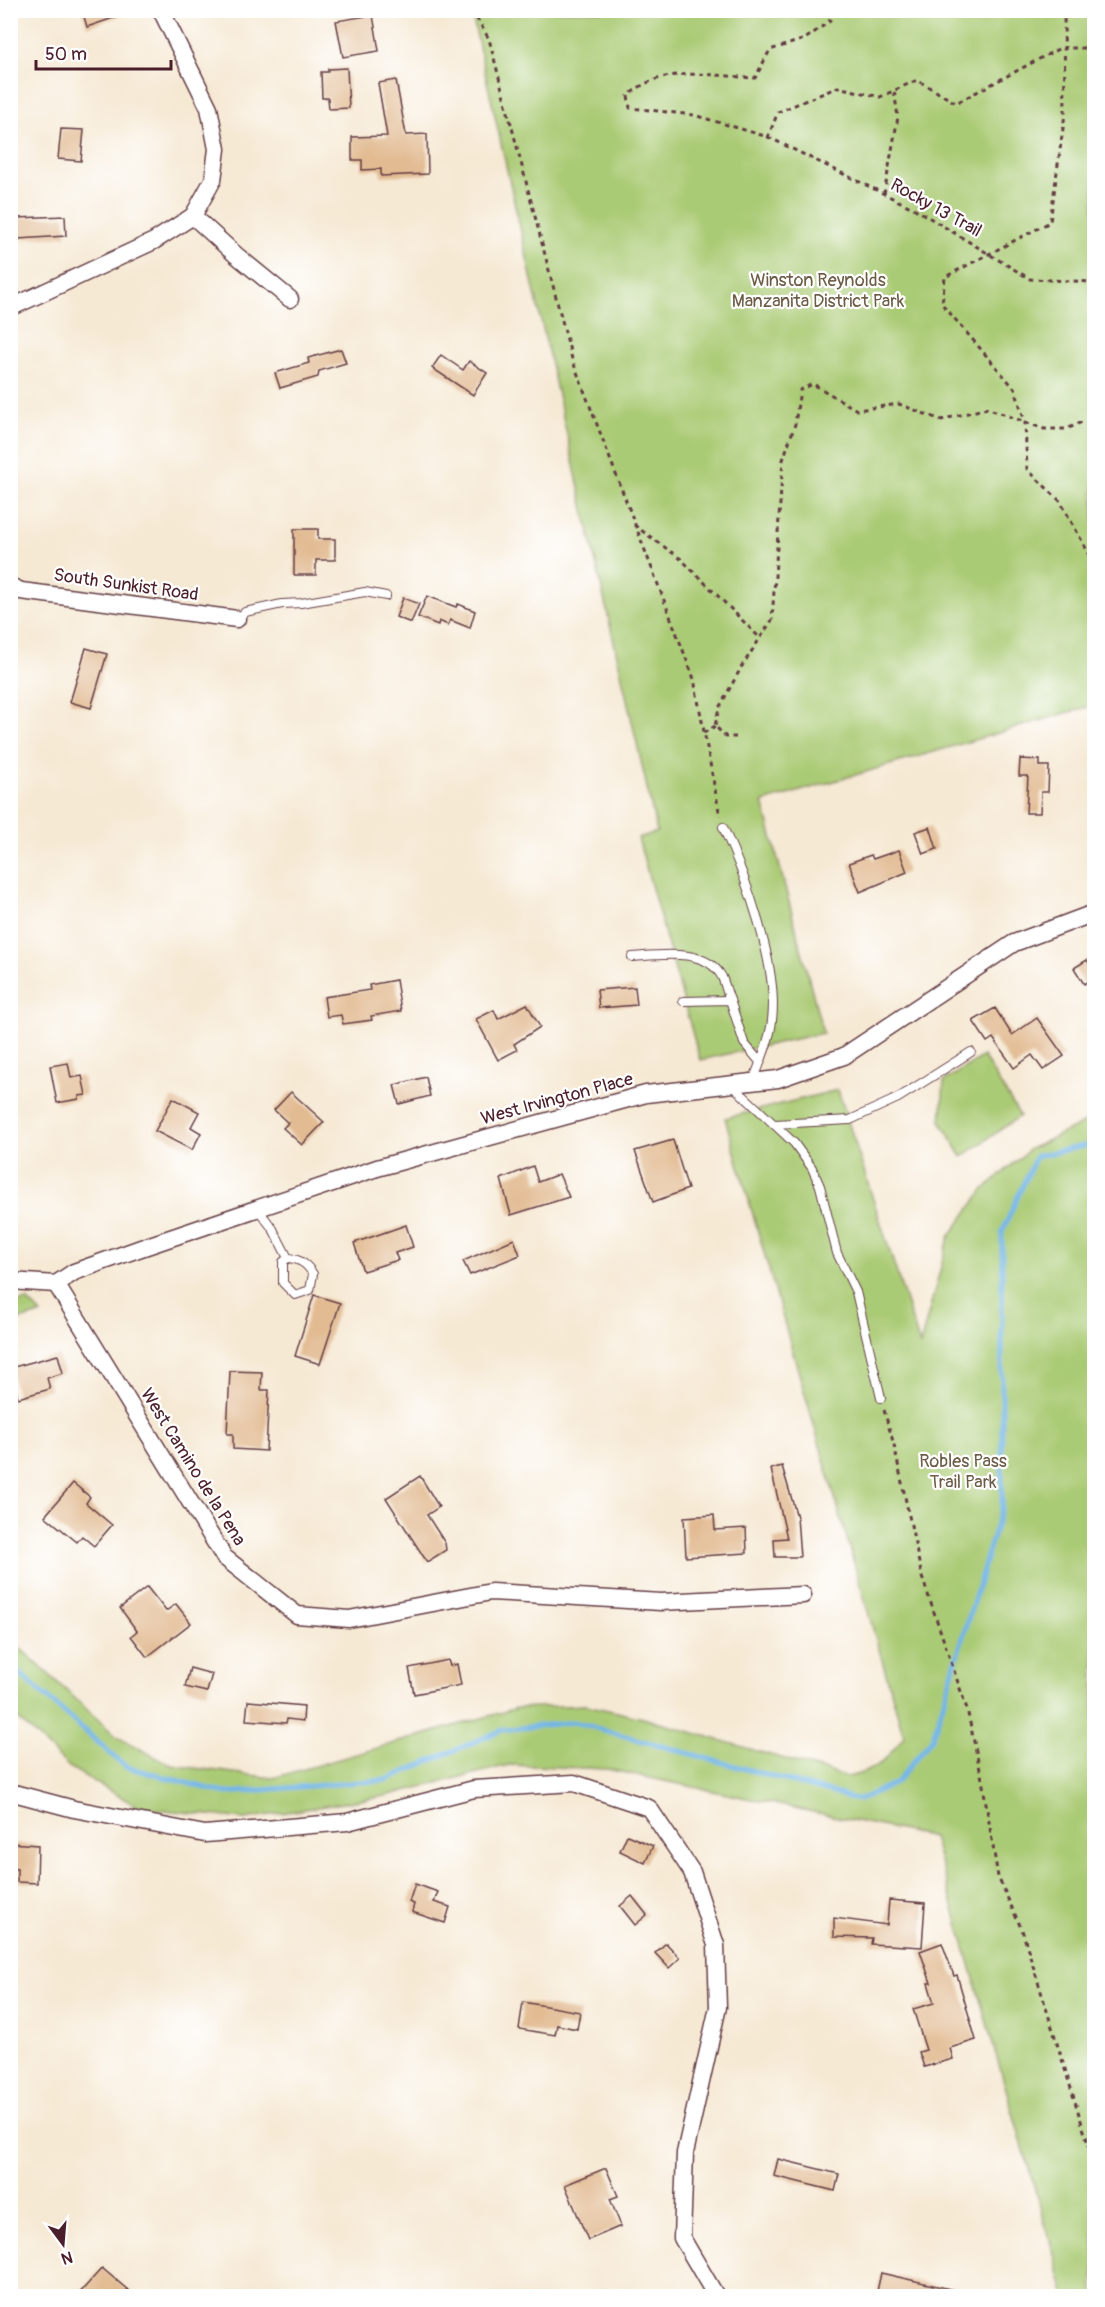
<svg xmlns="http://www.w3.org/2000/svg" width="1105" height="2307" font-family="Pangolin,sans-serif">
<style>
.green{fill:#aacb74;stroke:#7a7550;stroke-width:1.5}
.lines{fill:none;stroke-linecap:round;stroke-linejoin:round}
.stream{stroke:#72b5e8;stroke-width:5}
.building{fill:#e2bb93}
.lane-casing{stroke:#643d44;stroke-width:10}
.street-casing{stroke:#643d44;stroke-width:19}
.path{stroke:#643d44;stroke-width:3;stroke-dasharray:4.5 4.5;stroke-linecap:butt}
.lane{stroke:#fff;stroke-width:8}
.street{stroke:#fff;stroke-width:16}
.labels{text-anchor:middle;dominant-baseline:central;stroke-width:4.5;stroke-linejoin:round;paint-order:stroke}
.street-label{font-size:18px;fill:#4a1f2b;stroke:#fff}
.park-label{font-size:18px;fill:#6c5b45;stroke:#fff}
</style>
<rect width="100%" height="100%" fill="#fff"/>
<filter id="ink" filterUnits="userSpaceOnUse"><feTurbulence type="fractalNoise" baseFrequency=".0167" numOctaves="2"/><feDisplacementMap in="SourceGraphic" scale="12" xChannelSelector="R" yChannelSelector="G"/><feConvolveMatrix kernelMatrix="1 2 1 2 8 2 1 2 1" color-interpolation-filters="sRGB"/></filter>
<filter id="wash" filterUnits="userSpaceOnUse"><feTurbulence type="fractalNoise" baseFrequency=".008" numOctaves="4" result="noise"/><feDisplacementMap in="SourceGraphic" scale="24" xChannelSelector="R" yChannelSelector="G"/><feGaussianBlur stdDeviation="1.35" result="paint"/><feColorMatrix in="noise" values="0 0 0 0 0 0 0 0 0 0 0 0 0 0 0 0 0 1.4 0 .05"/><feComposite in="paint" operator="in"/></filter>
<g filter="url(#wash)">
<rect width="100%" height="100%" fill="#f6e9d4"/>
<g class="green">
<path d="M471 11H1094V705L763 802 823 1033 700 1060 638 838 657 832Z"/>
<path d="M983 1056 1020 1116 962 1157 941 1122 944 1081Z"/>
<path d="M838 1090 920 1345 949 1237 983 1190 1030 1149 1094 1118V2296H1066L933 1837 607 1769 509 1765 385 1796 245 1819 138 1807 69 1767 11 1712 10 1639 117 1737 171 1765 273 1778 517 1708 586 1705 643 1718 847 1777C878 1771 886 1760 904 1736L725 1118Z"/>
<path d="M27 1300 41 1314 11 1322V1305Z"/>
</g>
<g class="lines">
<path class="stream" d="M10 1665 126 1767 225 1793 386 1780 502 1730 574 1722 859 1800 897 1782 933 1737 1002 1506V1232L1036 1156 1094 1144"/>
</g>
<g id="blocks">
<g class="building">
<path d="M82 10H128V13L87 27Z"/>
<path d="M373 15 379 51 343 57 336 21Z"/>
<path d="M347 68 349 108 329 109 328 98H322L321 72H328V69Z"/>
<path d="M396 80 406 135 427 134 428 174 381 176V169L362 170V160H352V137L387 136 378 83Z"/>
<path d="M61 129 84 130 81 161 58 159Z"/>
<path d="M65 216 66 236 18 239 17 218Z"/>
<path d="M341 349 346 363 319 371 318 377 280 388 275 373 309 363 308 358Z"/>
<path d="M441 355 463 370 469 361 487 373 473 395 432 368Z"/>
<path d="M294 529H318V539H335V560H316V575H294Z"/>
<path d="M427 596 456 607 458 604 475 611 470 628 450 620 448 625 439 621 438 625 418 617Z"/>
<path d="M403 598 419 604 411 623 396 617Z"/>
<path d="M86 648 107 654 91 708 70 702Z"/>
<path d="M1020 759 1040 760V766H1049L1048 792H1041L1040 813H1026L1028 776H1019Z"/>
<path d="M930 827 937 849 923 854 915 832Z"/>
<path d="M899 850 907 872 860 892 849 863 871 855 873 859Z"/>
<path d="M1087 960 1095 971V977L1084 984 1074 968Z"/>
<path d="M396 980 401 1011 371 1016 372 1020 343 1024 341 1015 327 1017 324 997 370 990 369 985Z"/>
<path d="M635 987 637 1005 599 1008 597 990Z"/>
<path d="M527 1004 540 1027 514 1044 517 1050 498 1060 476 1019 494 1010 498 1019Z"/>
<path d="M995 1008 1012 1035 1037 1018 1064 1056 1043 1070 1032 1055 1014 1068 993 1038 987 1042 973 1021Z"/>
<path d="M68 1063 71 1078 82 1076 86 1095 79 1096V1099L57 1103 50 1066Z"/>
<path d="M426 1077 430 1096 399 1104 394 1085Z"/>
<path d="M291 1092 324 1122 302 1145 283 1128 288 1123 274 1110Z"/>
<path d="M173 1098 199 1112 191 1127 201 1133 192 1150 155 1131Z"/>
<path d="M673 1140 688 1189 653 1202 635 1151Z"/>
<path d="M533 1166 538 1182 559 1174 569 1197 511 1215 501 1179Z"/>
<path d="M406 1225 413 1247 395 1253 398 1260 363 1271 354 1243Z"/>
<path d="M514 1239 520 1255 470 1275 463 1261Z"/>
<path d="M314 1295 340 1303 320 1364 295 1356Z"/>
<path d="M58 1355 63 1373 47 1378 50 1389 18 1398 10 1368Z"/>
<path d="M230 1371 262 1372 261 1390H269L266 1451 233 1449V1434H227Z"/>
<path d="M782 1466 797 1517 800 1557H775L774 1539 787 1538 771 1469Z"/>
<path d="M420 1476 439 1507 427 1515 445 1543 446 1550 427 1562 386 1498Z"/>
<path d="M73 1483 90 1497 86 1503 112 1525 94 1546 82 1536 77 1542 45 1516Z"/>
<path d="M714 1515 715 1530 746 1528 747 1553 686 1557 684 1517Z"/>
<path d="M147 1587 166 1611 176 1604 191 1623 147 1657 131 1636 137 1631 120 1608Z"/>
<path d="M448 1660 450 1666 457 1664 461 1685 414 1694 409 1668Z"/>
<path d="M190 1668 212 1674 207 1692 185 1687Z"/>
<path d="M248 1701 304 1706 303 1721 287 1719 286 1723 246 1720Z"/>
<path d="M627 1835 653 1846 645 1863 620 1851Z"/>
<path d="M10 1843 38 1845 37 1883 17 1882V1869L10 1868Z"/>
<path d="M415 1884 438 1892 434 1902 450 1907 445 1923 412 1912 414 1904 409 1902Z"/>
<path d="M632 1896 647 1915 635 1925 620 1906Z"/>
<path d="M889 1900 925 1903 922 1947 871 1944 872 1938 834 1937V1918L887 1925Z"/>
<path d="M666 1943 680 1958 669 1968 655 1953Z"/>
<path d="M942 1943 954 1976 957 1975 976 2040 950 2048 953 2059 924 2067 919 2052 926 2050 913 2009 934 2003 928 1983H931L920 1951Z"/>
<path d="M523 2002 580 2012 577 2029 557 2025 555 2035 519 2029Z"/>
<path d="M778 2159 839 2174 835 2191 774 2176Z"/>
<path d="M606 2168 618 2196 610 2199 621 2226 588 2240 565 2185Z"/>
<path d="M102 2268 135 2296H77Z"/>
<path d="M881 2273 959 2291 958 2296H876Z"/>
</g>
</g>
</g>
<g filter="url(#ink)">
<use href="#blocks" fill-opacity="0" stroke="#643d44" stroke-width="1.5"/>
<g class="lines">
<defs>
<g id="lane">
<path d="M237 619 245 612 282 604 301 603 365 592 386 596"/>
<path d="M723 827C745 875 779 967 772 1020 770 1041 760 1062 753 1082"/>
<path d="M632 957C659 955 706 947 722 977 725 984 727 993 730 1000"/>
<path d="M683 1001 730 1000 744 1043 760 1062"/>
<path d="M732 1085 794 1143 812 1168 820 1186 837 1253 856 1292 881 1398"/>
<path d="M775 1124 850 1120 898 1098 971 1052"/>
<path d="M257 1208 273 1229 288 1258C300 1259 307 1264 313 1274L310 1290 295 1295 283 1283V1262L288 1258"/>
</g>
<g id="street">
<path d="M193 216 236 255 290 299"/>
<path d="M10 308 154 241 193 216 213 180 217 149 209 108 161 10"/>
<path d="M10 586 21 591 237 619"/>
<path d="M10 1281 56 1284 74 1272 141 1248 377 1168 646 1094 778 1079 844 1056 1014 943 1094 913"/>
<path d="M56 1284 224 1557 297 1615 349 1619 491 1592 661 1602 803 1595"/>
<path d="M10 1792 74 1809 205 1834 347 1822 474 1789 574 1783 649 1808 692 1872 716 1945 718 2007 685 2153 682 2238 716 2296"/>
</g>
</defs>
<use href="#lane" class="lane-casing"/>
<use href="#street" class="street-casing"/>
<g class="path">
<path d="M472 10 489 39 572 359 694 679 720 816"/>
<path d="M827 10 830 21 805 39 770 50 755 78C713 76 661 64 628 96L630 108 694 115 768 137 778 112 838 87 880 97 917 80 956 103 1060 48H1094"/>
<path d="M1064 10 1065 114 1050 222 945 277 942 304 1015 389 1025 422 1027 469 1060 501 1094 563"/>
<path d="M768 137 915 209 1030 279 1094 282"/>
<path d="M884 194 898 117 894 90"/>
<path d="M634 525 681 559 760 638"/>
<path d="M704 733 715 726"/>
<path d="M736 737H726L715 726 719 708 742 666 772 620 783 460 795 424 800 390 813 384 857 410 899 404 941 420 987 408 1044 429H1067L1082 422H1094"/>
<path d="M884 1410 894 1445 922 1577 967 1709 982 1779 998 1877 1022 1930 1094 2163"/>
</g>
<use href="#lane" class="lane"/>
<use href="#street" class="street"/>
</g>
</g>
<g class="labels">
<g class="street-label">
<text transform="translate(936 208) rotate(29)">Rocky 13 Trail</text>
<text transform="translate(126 585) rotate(8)">South Sunkist Road</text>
<text transform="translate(557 1099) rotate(-15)">West Irvington Place</text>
<text transform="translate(193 1467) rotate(58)">West Camino de la Pena</text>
</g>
<g class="park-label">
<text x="818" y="280">Winston Reynolds<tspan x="818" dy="21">Manzanita District Park</tspan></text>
<text x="963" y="1461">Robles Pass<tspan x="963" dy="21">Trail Park</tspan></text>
</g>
</g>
<rect width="1105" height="2307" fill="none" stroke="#fff" stroke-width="36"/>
<g transform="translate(63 2244) rotate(164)" stroke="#ffffff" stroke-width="4.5" paint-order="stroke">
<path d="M0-4.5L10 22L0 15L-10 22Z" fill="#4a1f2b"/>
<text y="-9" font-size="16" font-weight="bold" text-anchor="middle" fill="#4a1f2b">N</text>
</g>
<path d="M36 60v9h135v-9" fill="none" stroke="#4a1f2b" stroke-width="3"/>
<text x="45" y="60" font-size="18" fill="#4a1f2b" stroke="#ffffff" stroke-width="4.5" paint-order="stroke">50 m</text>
</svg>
